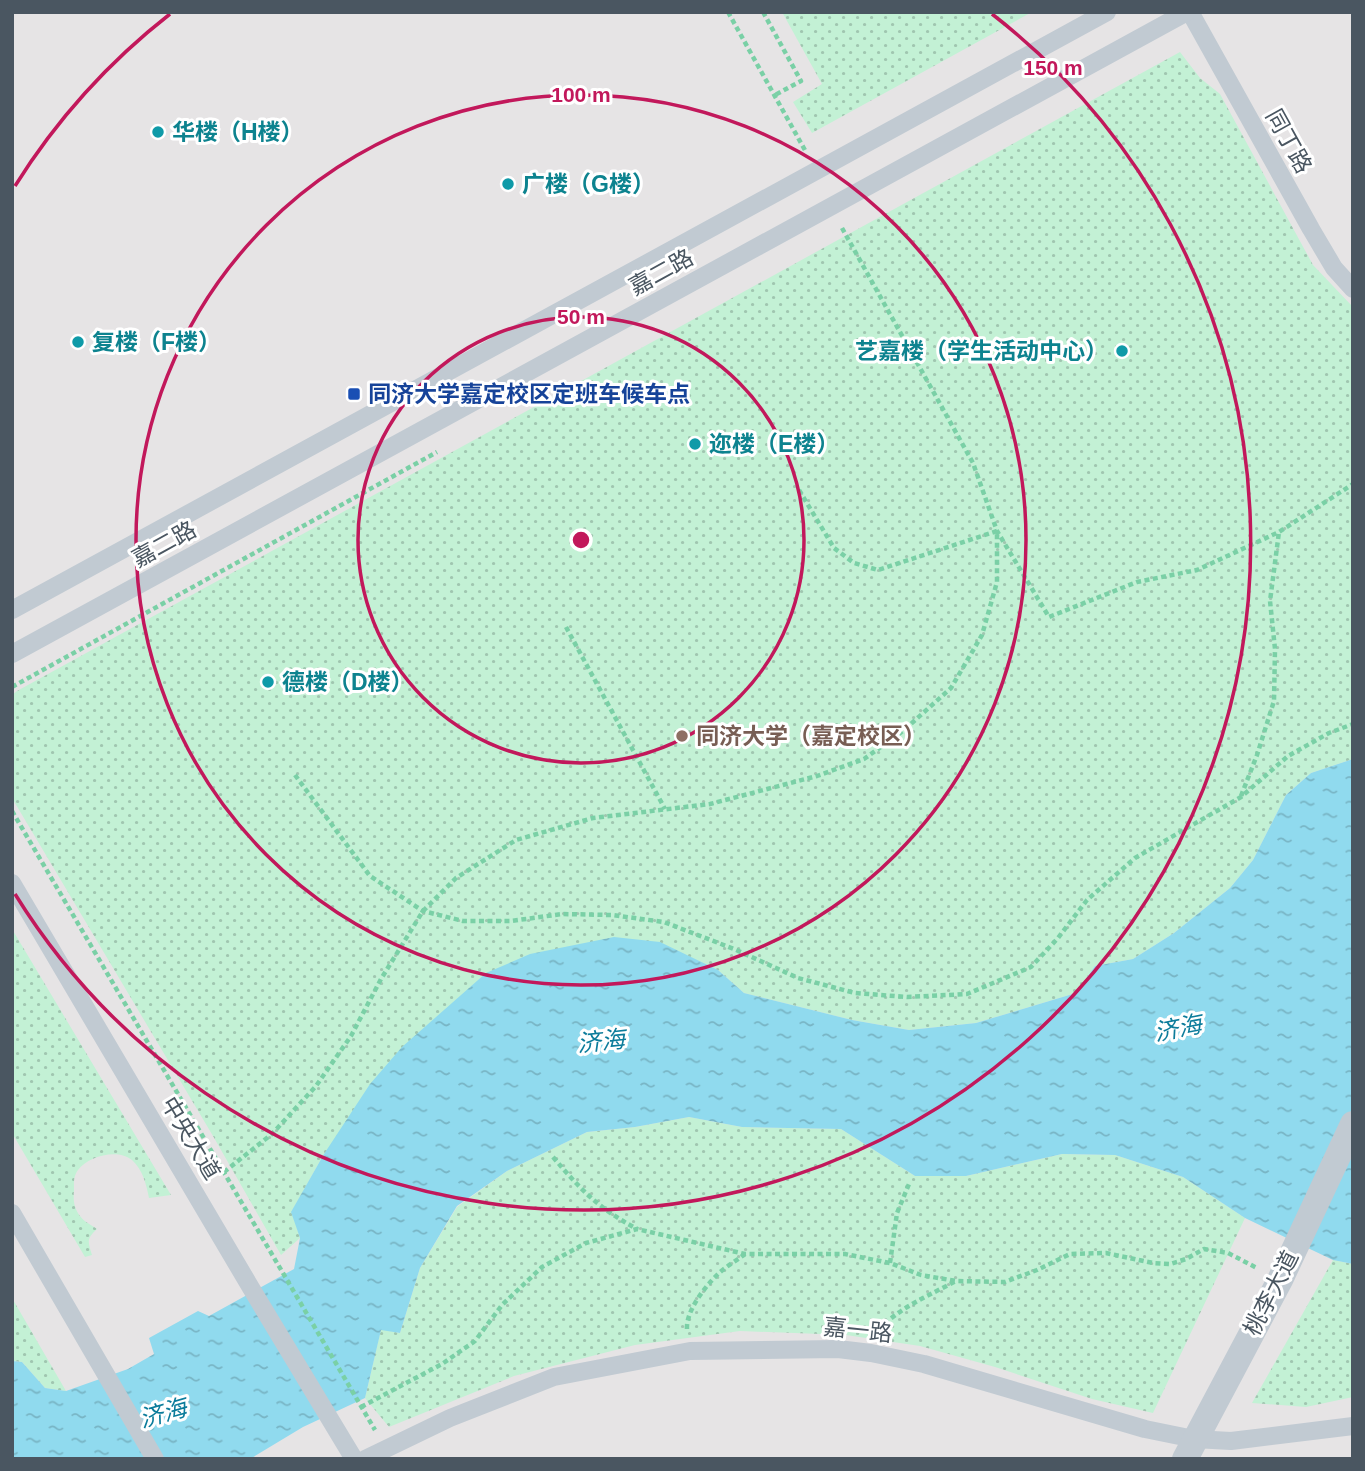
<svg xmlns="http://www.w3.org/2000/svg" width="1365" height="1471" font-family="Helvetica,'Noto Sans SC',sans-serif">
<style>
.education{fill:#e6e4e5}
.grass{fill:url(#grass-dots)}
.water{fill:url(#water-ripples)}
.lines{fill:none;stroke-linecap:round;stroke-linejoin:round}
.path{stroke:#7ad0a6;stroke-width:4.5;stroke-dasharray:5 3.5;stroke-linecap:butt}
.service{stroke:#c1cad2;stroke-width:18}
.pedestrian{stroke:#c1cad2;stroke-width:26}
.ring{fill:none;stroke:#c2185b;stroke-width:3.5}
.culture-dot{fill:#0f9aa8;stroke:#fff;stroke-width:2.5}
.transit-dot{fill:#1a4fb4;stroke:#fff;stroke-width:2.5}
.education-dot{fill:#8d6e63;stroke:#fff;stroke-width:2.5}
.labels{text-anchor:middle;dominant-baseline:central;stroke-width:6;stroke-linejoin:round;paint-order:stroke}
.culture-label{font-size:23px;font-weight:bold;fill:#0d838f;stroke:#fff;text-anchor:start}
.street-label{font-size:23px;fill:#4a5661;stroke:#fff}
.transit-label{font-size:23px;font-weight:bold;fill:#164399;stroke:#fff;text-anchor:start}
.education-label{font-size:23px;font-weight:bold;fill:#785e54;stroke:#fff;text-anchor:start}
.water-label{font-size:24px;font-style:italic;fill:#0c7c9b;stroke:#fff}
.centre{fill:#c2185b;stroke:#fff;stroke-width:3.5}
.ring-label{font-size:21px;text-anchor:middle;font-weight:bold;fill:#c2185b;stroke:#fff;stroke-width:6;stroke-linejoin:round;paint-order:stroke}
</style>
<defs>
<pattern id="grass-dots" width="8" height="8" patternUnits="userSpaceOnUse" patternTransform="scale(1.75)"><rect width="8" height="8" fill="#c3f1d5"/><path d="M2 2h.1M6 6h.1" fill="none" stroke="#a0c6b0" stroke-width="1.8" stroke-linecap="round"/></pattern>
<pattern id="water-ripples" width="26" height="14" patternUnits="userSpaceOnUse" patternTransform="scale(1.75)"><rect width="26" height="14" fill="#90daee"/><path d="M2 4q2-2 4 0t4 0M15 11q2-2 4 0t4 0" fill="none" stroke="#78b4c4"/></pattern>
</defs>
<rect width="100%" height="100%" fill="#f5f3f3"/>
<rect class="education" x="12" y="12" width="1341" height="1447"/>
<g class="grass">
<path d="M782 12H1032L812 133 793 102 822 84Z"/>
<path d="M1180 52 1200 78 1220 94 1313 265 1353 307V759L1311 773 1286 795 1253 860 1230 888 1174 933 1133 959 1095 966 1076 993 976 1023 909 1030 852 1020 744 993 718 970 324 1154 292 1211 300 1238 281 1255 213 1136 12 798V695L17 691Z"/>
<path d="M12 929 171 1195 149 1198C146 1184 143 1170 132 1160 118 1148 88 1156 78 1170 73 1177 74 1183 74 1191 73 1200 74 1208 80 1216 84 1222 92 1225 97 1229 86 1239 88 1242 92 1255L85 1257 12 1133Z"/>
<path d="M689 1117 742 1127 841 1129 915 1176H966L1062 1154 1115 1155 1183 1177 1245 1218 1153 1413 1092 1399 995 1367 920 1346 846 1335 740 1331 635 1345 514 1376 389 1427 365 1398 381 1329 400 1333 420 1268 457 1207 507 1171 587 1132 635 1127Z"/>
<path d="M1333 1260 1353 1264V1397L1306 1407 1252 1403Z"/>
<path d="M12 1298 66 1391 45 1388 22 1362 12 1361Z"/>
</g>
<path class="water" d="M1353 759V1264L1333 1260 1245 1218 1183 1177 1115 1155 1062 1154 966 1176H915L841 1129 742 1127 689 1117 635 1127 587 1132 507 1171 457 1206 420 1268 400 1333 381 1330 365 1398 303 1427 250 1459H12V1361L22 1362 45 1388 66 1391 128 1369 154 1354 149 1338 198 1311 209 1316 294 1269 300 1238 291 1212 324 1154 370 1084 402 1047 486 973 530 954 614 937 660 942 718 970 744 993 852 1020 909 1030 976 1023 1076 993 1095 966 1133 959 1174 933 1230 888 1253 860 1286 795 1311 773Z"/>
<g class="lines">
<g class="path">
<path d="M728 12 806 152"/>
<path d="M763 12 801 81 775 95"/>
<path d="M842 228 973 463 997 531 1049 617 1137 582 1197 570 1279 532 1353 484"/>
<path d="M799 490 834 548 854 563 878 570 997 531"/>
<path d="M566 627 665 809"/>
<path d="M12 687 437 452"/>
<path d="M295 775 370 876 423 911 463 921H511L562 914 612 915 664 922 734 949 798 978 855 993 907 997 967 994 1031 967 1058 938 1087 900 1135 858 1241 797 1288 756 1329 733 1353 724"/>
<path d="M1241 796 1257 755 1274 701 1275 649 1270 601 1279 532"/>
<path d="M12 811 375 1430"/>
<path d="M553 1157C581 1190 598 1208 637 1229"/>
<path d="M224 1172 272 1134 316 1086 351 1036 381 979 423 911 456 878 516 840 593 818 710 804 817 776 864 759 903 731 951 688 982 635 997 582V531"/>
<path d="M890 1263 897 1213 909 1184"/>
<path d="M687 1329C686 1311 704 1288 717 1275 725 1267 736 1261 745 1254"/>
<path d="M879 1330C898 1308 930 1295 956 1281"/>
<path d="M361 1407 442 1364 475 1341 502 1305 542 1267 586 1243 637 1229 745 1254H845L890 1263 921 1275 956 1281 1005 1282 1037 1270 1070 1254 1106 1253 1153 1263 1170 1264 1186 1259 1204 1249 1228 1253 1257 1268"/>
</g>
<g class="service">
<path d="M1190 12 1311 229 1334 268 1353 289"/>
<path d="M12 610 1107 12"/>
<path d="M12 654 1187 12"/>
<path d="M12 883 251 1288 354 1459"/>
<path d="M12 1213 155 1459"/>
<path d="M365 1459 450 1418 554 1377 690 1351 838 1349 871 1353 924 1364 1145 1429 1194 1439 1231 1441 1353 1426"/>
</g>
<path class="pedestrian" d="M1185 1459 1280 1280 1353 1124"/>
</g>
<g class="ring">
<circle cx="581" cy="540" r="223"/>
<circle cx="581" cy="540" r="445"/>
<path d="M15 186A668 668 0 0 1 170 14M992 14A668 668 0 1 1 15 894"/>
</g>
<g class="culture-dot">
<circle cx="158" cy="132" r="7"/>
<circle cx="508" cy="184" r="7"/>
<circle cx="78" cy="342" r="7"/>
<circle cx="1122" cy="351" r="7"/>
<circle cx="695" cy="444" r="7"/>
<circle cx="268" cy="682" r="7"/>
</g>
<rect class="transit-dot" x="347" y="387" width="14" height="14" rx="3.5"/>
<circle class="education-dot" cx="682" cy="736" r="7"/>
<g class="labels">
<g class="culture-label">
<text x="172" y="132">华楼（H楼）</text>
<text x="522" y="184">广楼（G楼）</text>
<text x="92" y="342">复楼（F楼）</text>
<text x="1108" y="351" text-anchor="end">艺嘉楼（学生活动中心）</text>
<text x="709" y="444">迩楼（E楼）</text>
<text x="282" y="682">德楼（D楼）</text>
</g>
<g class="street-label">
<text transform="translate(1289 141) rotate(61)">同丁路</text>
<text transform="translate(661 272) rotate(-29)">嘉二路</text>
<text transform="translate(164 544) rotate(-29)">嘉二路</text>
<text transform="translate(191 1138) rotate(59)">中央大道</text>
<text transform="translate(1271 1293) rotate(-63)">桃李大道</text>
<text transform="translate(858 1330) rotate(6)">嘉一路</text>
</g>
<g class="transit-label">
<text x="368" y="394">同济大学嘉定校区定班车候车点</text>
</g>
<g class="education-label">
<text x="696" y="736">同济大学（嘉定校区）</text>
</g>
<g class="water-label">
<text transform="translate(1178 1028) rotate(-11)">济海</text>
<text transform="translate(601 1041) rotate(-6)">济海</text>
<text transform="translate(163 1413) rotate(-16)">济海</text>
</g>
</g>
<circle cx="581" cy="540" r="10" class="centre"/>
<g class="ring-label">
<text x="1053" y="75">150 m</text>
<text x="581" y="102">100 m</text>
<text x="581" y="324">50 m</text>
</g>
<rect width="1365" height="1471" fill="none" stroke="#4a5661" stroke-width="28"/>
</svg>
